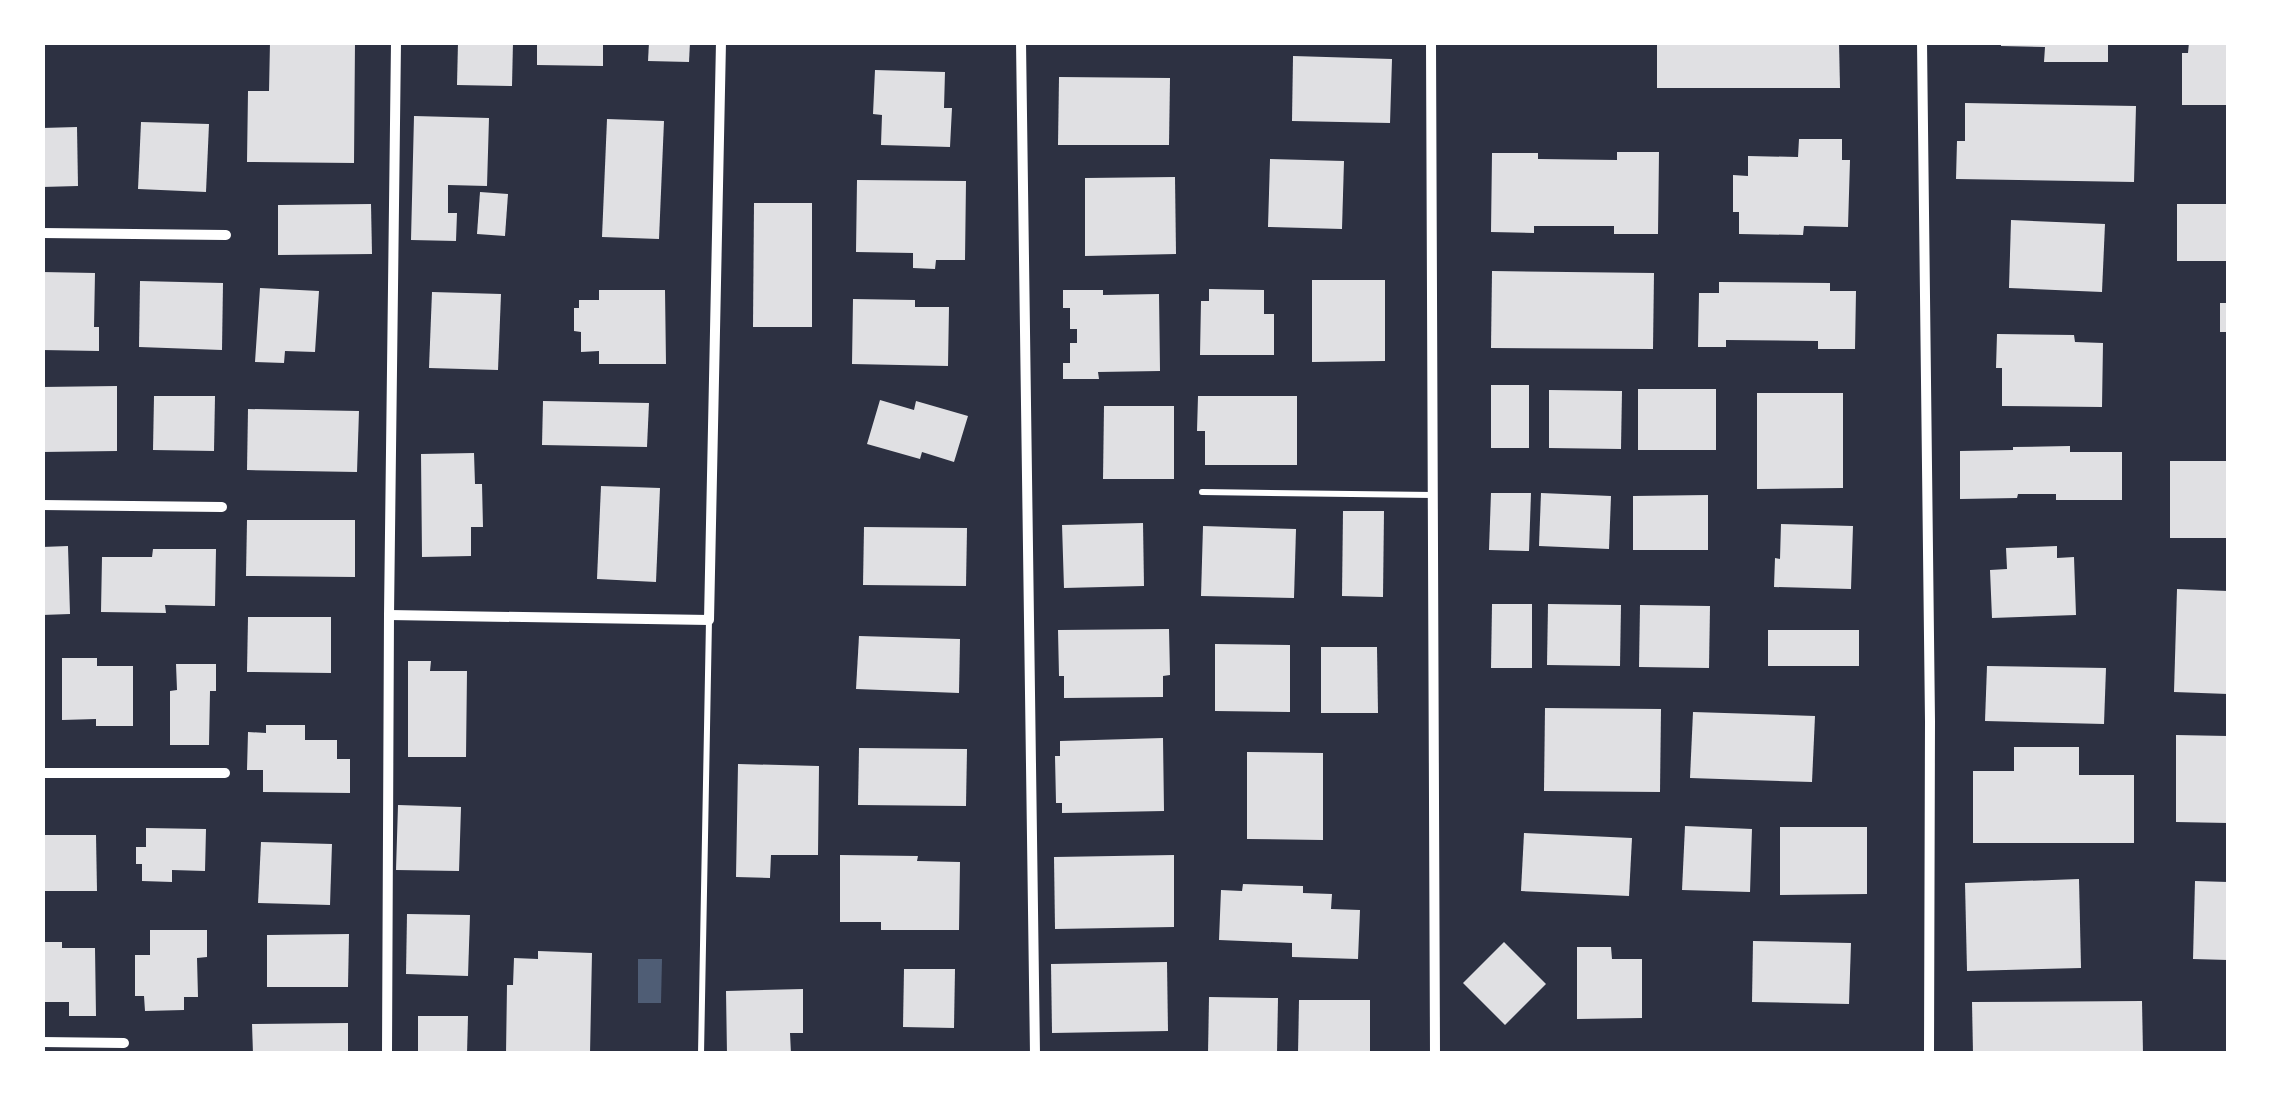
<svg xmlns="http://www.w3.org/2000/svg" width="2271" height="1096" font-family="Inter,sans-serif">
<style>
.water{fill:#4f5d75}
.building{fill:#e0e0e3}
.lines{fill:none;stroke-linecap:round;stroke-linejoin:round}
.service{stroke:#fff;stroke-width:6}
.minor{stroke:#fff;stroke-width:10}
</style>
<rect width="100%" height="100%" fill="#2d3142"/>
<path class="water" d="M638 959H662L661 1003H638Z"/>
<g class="building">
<path d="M270 42H355L354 163 247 162 248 91H269Z"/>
<path d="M458 42H513L512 86 457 85Z"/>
<path d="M537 42H603V66L537 65Z"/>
<path d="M649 42H690L689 62 648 61Z"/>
<path d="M1657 42H1839L1840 88H1657Z"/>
<path d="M2001 42H2108V62H2044L2045 47 2001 46Z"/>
<path d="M2189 42H2228V105H2182V53H2188Z"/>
<path d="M1293 56 1392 59 1390 123 1292 121Z"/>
<path d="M875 70 945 72 944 108H952L950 147 881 145 882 115 873 114Z"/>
<path d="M1059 77 1170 78 1169 145H1058Z"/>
<path d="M1965 103 2136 106 2134 182 1956 179 1957 141H1965Z"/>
<path d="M414 116 489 118 487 186 448 185V213H457L456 241 411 240Z"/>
<path d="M607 119 664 121 659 239 602 237Z"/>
<path d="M141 122 209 124 206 192 138 189Z"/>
<path d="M77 127 78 186 42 187V128Z"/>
<path d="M1799 139H1842V160H1850L1848 227 1804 226 1803 235 1739 234V212H1733V175L1748 176V156L1798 157Z"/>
<path d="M1617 152H1659L1658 234H1614V226H1534V233L1491 232 1492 153H1538V159L1617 160Z"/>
<path d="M1270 159 1344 161 1342 229 1268 227Z"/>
<path d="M1175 177 1176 254 1085 256V178Z"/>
<path d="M857 180 966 181 965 260H936L935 269 913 268V253L856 252Z"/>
<path d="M480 192 508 194 505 236 477 234Z"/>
<path d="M754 203H812V327H753Z"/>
<path d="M371 204 372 254 278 255V205Z"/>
<rect x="2177" y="204" width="51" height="57"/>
<path d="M2011 220 2105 224 2102 292 2009 288Z"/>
<path d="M1492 271 1654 273 1653 349 1491 348Z"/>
<path d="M42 272 95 273 94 327H99V351L42 350Z"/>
<path d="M1312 280H1385V361L1312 362Z"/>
<path d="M140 281 223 283 222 350 139 347Z"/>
<path d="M1719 282 1830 283V291H1856L1855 349H1818V341L1726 340V347H1698L1699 293H1719Z"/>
<path d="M260 288 319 291 315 352 285 351 284 363 255 362Z"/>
<path d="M1209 289 1264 290V314H1274V355H1200L1201 301H1209Z"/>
<path d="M599 290H665L666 364H599V351L581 352V332L574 331V308H579V300H599Z"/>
<path d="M1063 290H1103V295L1159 294 1160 371 1098 372 1099 379H1063V363H1070V343H1077V329H1070V308H1063Z"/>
<path d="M432 292 501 294 498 370 429 368Z"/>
<path d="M853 299 915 300V307H949L948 366 852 364Z"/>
<rect x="2220" y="303" width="8" height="29"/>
<path d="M1997 334 2074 335 2075 342 2103 343 2102 407 2002 406V368H1996Z"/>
<rect x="1491" y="385" width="38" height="63"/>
<path d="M117 386V451L42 452V387Z"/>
<rect x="1638" y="389" width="78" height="61"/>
<path d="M1549 390 1622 391 1621 449 1549 448Z"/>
<path d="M1757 393H1843V488L1757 489Z"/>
<path d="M154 396H215L214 451 153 450Z"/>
<path d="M1198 396H1297V465H1205V431H1197Z"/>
<path d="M880 400 914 410 916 401 968 416 954 462 922 452 920 459 867 444Z"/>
<path d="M543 401 649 403 647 447 542 445Z"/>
<path d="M1104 406H1174V479H1103Z"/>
<path d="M248 409 359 411 357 472 247 470Z"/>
<path d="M2070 446V452H2122V500H2056V494H2018L2017 498 1960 499V451L2013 450V447Z"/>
<path d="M474 453 475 484H482L483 527H471V556L422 557 421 454Z"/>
<rect x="2170" y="461" width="58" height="77"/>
<path d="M601 486 660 488 656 582 597 579Z"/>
<path d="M1491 493H1531L1529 551 1489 550Z"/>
<path d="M1541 493 1611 496 1609 549 1539 546Z"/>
<path d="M1708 495V550H1633V496Z"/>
<path d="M1343 511H1384L1383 597 1342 596Z"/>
<path d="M247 520H355V577L246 576Z"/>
<path d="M1143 523 1144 586 1064 588 1062 525Z"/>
<path d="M1781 524 1853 526 1851 589 1774 587 1775 558 1780 559Z"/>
<path d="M1203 526 1296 529 1294 598 1201 596Z"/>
<path d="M864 527 967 528 966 586 863 585Z"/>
<path d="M68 546 70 614 42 615V547Z"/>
<path d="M2057 546V558L2074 557 2076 615 1992 618 1990 570 2007 569 2006 548Z"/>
<path d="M153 549H216L215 606 165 605 166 613 101 612 102 557H152Z"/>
<path d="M2177 589 2228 591V694L2174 692Z"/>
<path d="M1492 604H1532V668H1491Z"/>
<path d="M1548 604 1621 605 1620 666 1547 665Z"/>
<path d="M1640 605 1710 606 1709 668 1639 667Z"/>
<path d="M248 617H331V673L247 672Z"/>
<path d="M1169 629 1170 675 1163 676V697L1064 698V676H1059L1058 630Z"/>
<rect x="1768" y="630" width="91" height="36"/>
<path d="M859 636 960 639 959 693 856 689Z"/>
<path d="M1215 644 1290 645V712L1215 711Z"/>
<path d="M1321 647H1377L1378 713H1321Z"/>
<path d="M62 658H97V666H133V726H96V719L62 720Z"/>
<path d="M408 661H431L430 671H467L466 757H408Z"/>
<path d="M176 664H216V691H210L209 745H170V691L177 690Z"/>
<path d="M1987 666 2106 668 2104 724 1985 721Z"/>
<path d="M1545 708 1661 709 1660 792 1544 791Z"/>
<path d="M1693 712 1815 716 1812 782 1690 778Z"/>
<path d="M266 725H305V740H337V759H350V793L263 792V770H247L248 732 266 733Z"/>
<path d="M2176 735 2228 736V823L2176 822Z"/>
<path d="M1163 738 1164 811 1062 813V803H1056L1055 756H1060V741Z"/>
<path d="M2014 747H2079V775H2134V843H1973V771H2014Z"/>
<path d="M859 748 967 749 966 806 858 805Z"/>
<path d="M1247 752 1323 753V840L1247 839Z"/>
<path d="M738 764 819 766 818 855H771L770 878 736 877Z"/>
<path d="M398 805 461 807 459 871 396 870Z"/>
<path d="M1685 826 1752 829 1750 892 1682 890Z"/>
<path d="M1780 827H1867V894L1780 895Z"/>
<path d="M146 828 206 829 205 871 172 870V882L142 881V864H136V847H146Z"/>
<path d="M1524 833 1632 838 1629 896 1521 891Z"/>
<path d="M42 835H96L97 891H42Z"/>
<path d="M261 842 332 844 330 905 258 903Z"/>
<path d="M840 855 918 856 917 861 960 862 959 930H881V922H840Z"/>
<path d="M1174 855V927L1055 929 1054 857Z"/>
<path d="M2079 879 2081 968 1967 971 1965 883Z"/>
<path d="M2195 881 2228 882V960L2193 959Z"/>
<path d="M1243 884 1303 886V893L1332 894 1331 909 1360 910 1358 959 1292 957V943L1219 940 1221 890 1242 891Z"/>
<path d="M407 914 470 915 468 976 406 974Z"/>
<path d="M150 930H207V957L197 958 198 997H184V1010L145 1011 144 996H135V955H150Z"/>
<path d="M349 934 348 987H267V935Z"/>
<path d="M1753 941 1851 943 1849 1004 1752 1002Z"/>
<path d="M42 942H62V948H95L96 1016H69V1002H42Z"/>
<path d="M1504 942 1546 984 1505 1025 1463 983Z"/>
<path d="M1577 947H1611L1612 959H1642V1018L1577 1019Z"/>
<path d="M538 951 592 953 590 1054H506L507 985H513L514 958 538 959Z"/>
<path d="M1167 962 1168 1031 1052 1033 1051 964Z"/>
<path d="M904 969H955L954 1028 903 1027Z"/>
<path d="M803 989V1033H790L791 1054H727L726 991Z"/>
<path d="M1209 997 1278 998 1277 1054H1208Z"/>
<path d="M1299 1000H1370V1054H1298Z"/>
<path d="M2142 1001 2143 1054H1973L1972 1002Z"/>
<path d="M418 1016H468L467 1054H418Z"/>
<path d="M348 1023V1054H253L252 1024Z"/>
</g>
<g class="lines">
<g class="service">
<path d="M1202 492 1433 495"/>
<path d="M701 1054 709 620"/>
</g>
<g class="minor">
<path d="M1021 42 1035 1054"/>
<path d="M1431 42 1435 1054"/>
<path d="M1922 42 1930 721 1929 1054"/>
<path d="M42 233 226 235"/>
<path d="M42 505 222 507"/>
<path d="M389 615 709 620 721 42"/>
<path d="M42 773H225"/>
<path d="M42 1042 124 1043"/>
<path d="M387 1054 389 615 396 42"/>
</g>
</g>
<rect width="2271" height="1096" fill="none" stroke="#ffffff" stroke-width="90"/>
</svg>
